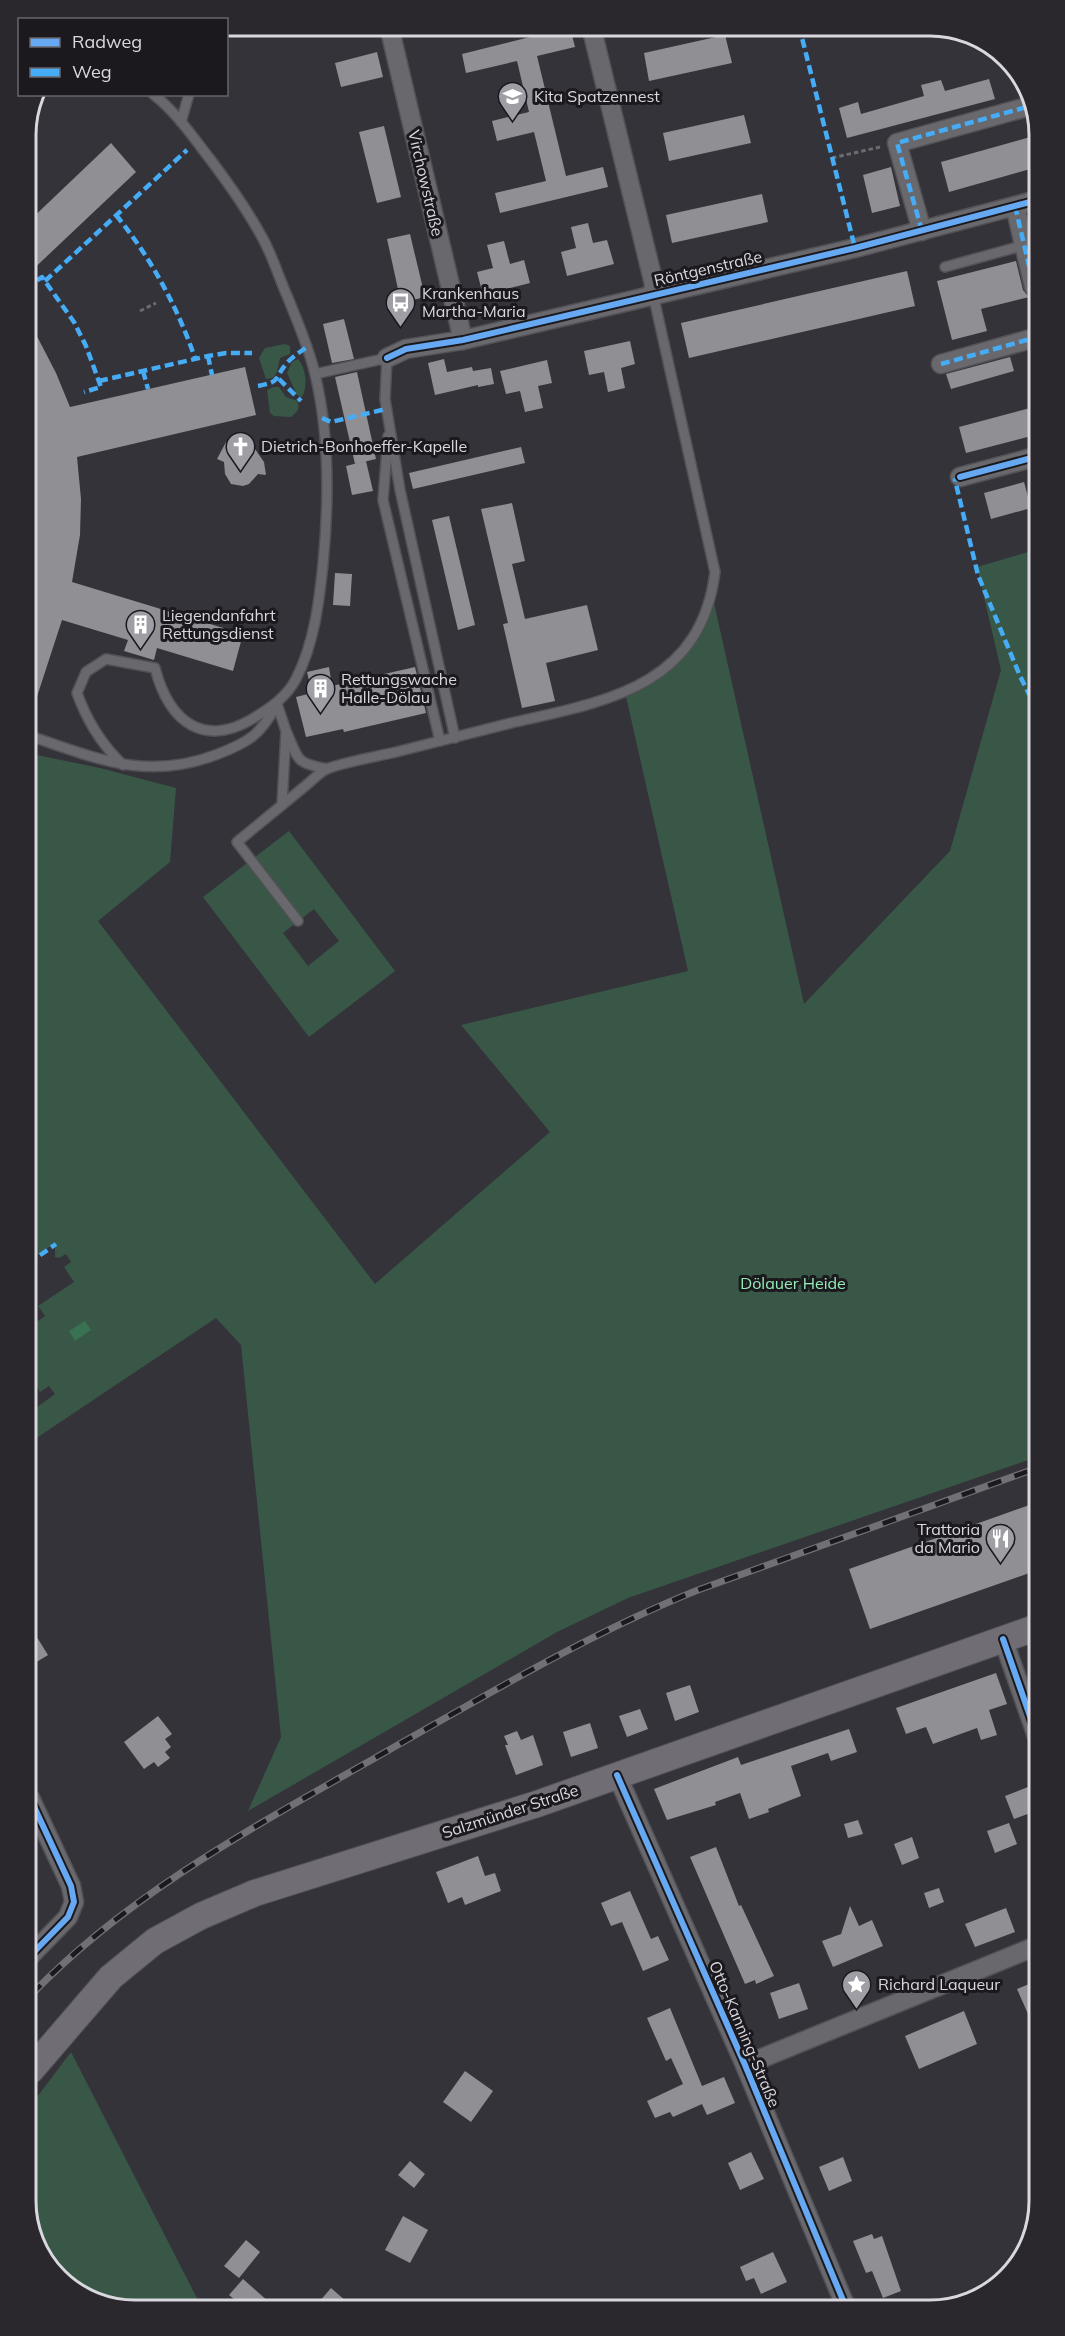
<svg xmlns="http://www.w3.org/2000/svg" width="1065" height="2336" font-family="Mulish,sans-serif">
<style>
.green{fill:#395746;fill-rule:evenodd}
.water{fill:#397252}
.building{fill:#908f94}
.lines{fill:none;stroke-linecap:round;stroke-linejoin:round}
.lane-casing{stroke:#525156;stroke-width:12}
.street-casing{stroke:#525156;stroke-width:21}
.secondary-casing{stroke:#525156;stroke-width:28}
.path{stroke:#6c6b6f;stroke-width:3;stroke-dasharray:4.5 3;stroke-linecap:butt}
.lane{stroke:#69686c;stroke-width:9}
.street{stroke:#69686c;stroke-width:18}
.secondary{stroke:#706d75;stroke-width:26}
.rail-casing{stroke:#717074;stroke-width:7}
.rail{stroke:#1b191e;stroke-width:4.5;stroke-dasharray:14;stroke-linecap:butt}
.quiet{stroke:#46acf6;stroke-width:4.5;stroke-dasharray:9 4.5;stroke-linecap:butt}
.cycleway-casing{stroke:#1b191e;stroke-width:10}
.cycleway{stroke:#66a8f1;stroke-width:6}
.labels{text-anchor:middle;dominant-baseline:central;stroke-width:6;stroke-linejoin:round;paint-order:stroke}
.poi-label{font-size:16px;fill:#dad8df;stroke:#1b191e;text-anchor:start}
.street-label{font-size:16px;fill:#dad8df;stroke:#1b191e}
.park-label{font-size:16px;fill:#92edb6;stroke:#1b191e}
.rim{fill:none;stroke:#dad8df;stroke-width:3}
</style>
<rect width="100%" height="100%" fill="#343339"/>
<g class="green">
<path d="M285 344 290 346V354L280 358 277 372 273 378 266 379 259 358 265 348Z"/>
<path d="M298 359C306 368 308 386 302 397L297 395 287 373 292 362Z"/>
<path d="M273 387H279L286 397 297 401C301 409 297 412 291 417L274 416 270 413 267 390Z"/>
<path d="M1035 550 1037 1457 628 1598 557 1632 248 1811 281 1737 241 1345 216 1318 29 1443V1413L55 1394 49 1386 40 1392 29 1374V1327L45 1316 38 1306 74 1282 64 1267 71 1262 66 1254 59 1258 55 1257V1245C45 1247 38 1256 29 1261L27 753 100 768 176 788 170 862 98 921 375 1284 550 1132 461 1025 688 971 625 692 683 651 712 594 804 1004 950 851 1001 670 977 567Z"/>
<path d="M289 831 395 971 309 1037 203 897ZM314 909 339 941 308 966 283 933Z"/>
<path d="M71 2052 203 2310H128L69 2288 31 2236V2105Z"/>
</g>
<path class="water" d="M85 1321 91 1330 75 1341 69 1331Z"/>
<g class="building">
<path d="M570 27 575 47 537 56 566 176 603 167 608 187 500 213 495 193 546 181 534 132 497 141 492 121 529 112 517 61 466 73 462 54Z"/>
<path d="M725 35 732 63 649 81 644 53Z"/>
<path d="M377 52 383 77 341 87 335 63Z"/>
<path d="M989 79 995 99 847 138 839 108 858 102 861 114 924 96 921 85 941 80 945 91Z"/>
<path d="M744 115 751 143 669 161 663 133Z"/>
<path d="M384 126 401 197 377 203 359 132Z"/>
<path d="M1034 136V168L949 192 941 162Z"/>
<path d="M111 143 136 172 26 276V224Z"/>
<path d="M891 167 900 206 872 213 863 175Z"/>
<path d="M762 194 768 222 672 243 666 215Z"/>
<path d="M588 223 593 243 607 240 614 264 567 276 561 252 576 248 571 227Z"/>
<path d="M410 234 425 297 401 303 387 239Z"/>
<path d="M504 241 510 264 524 260 530 283 483 295 477 272 493 268 487 245Z"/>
<path d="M1016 261 1023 290 1029 297 981 309 987 331 952 340 937 281Z"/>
<path d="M907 271 915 306 689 358 681 323Z"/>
<path d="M26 315 56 373 70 407 245 367 256 415 77 457 81 499 80 535 72 582 243 634 233 671 157 648 154 660 124 651 128 640 62 620 30 718H27V577L35 538 37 504 34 468 27 430Z"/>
<path d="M344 319 354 359 332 363 323 324Z"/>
<path d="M630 341 635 364 621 368 625 388 608 392 604 372 589 375 584 351Z"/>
<path d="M1010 357 1014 371 951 389 946 374Z"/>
<path d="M444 359 447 372 472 367 473 371 491 368 494 384 478 387V385L435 395 428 363Z"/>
<path d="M547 360 552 383 538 386 543 408 525 412 520 391 506 394 500 371Z"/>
<path d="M357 372 376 459 355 464 335 377Z"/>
<path d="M1034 407 1035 435 966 453 959 427Z"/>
<path d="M226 442 255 449 264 462 266 475 258 474 249 484 243 486 231 484 225 474 224 462 217 459Z"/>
<path d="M521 447 525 463 413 489 409 473Z"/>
<path d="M366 461 373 491 352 495 346 466Z"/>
<path d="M1024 482 1031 508 991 519 984 493Z"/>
<path d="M512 503 525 561 512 564 525 619 587 605 598 650 546 663 555 701 522 708 503 624 508 623 481 509Z"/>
<path d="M449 516 475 625 458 630 432 520Z"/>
<path d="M335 573 352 574 350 606 333 605Z"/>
<path d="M329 667 332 686 415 667 426 713 344 732 343 729 306 737 296 697 312 693 307 672Z"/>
<path d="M1038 1502V1570L870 1629 849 1569Z"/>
<path d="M30 1626 48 1655 30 1666Z"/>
<path d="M996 1673 1007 1704 989 1710 997 1735 981 1740 977 1728 933 1744 926 1727 906 1734 896 1708Z"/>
<path d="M690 1685 699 1712 675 1721 666 1693Z"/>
<path d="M640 1709 648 1729 627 1737 619 1716Z"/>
<path d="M158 1716 172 1734 165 1739 171 1747 165 1752 170 1758 158 1767 154 1762 144 1769 124 1742Z"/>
<path d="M590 1723 598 1748 571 1757 563 1732Z"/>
<path d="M849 1729 857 1752 831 1761 828 1753 791 1766 801 1796 768 1809 769 1812 749 1819 740 1793 715 1802 716 1805 667 1820 654 1789 738 1757 741 1765Z"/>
<path d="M517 1731 521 1740 533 1735 543 1765 516 1775 505 1745H508L504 1736Z"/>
<path d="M1028 1787 1036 1811 1014 1819 1005 1796Z"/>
<path d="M858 1820 863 1834 848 1838 844 1824Z"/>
<path d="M1009 1823 1017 1844 995 1853 987 1831Z"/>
<path d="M912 1837 919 1858 902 1865 894 1844Z"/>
<path d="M716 1847 739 1906 741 1905 774 1976 756 1984 755 1980 745 1984 690 1857Z"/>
<path d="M478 1856 485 1876 495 1873 501 1891 465 1905 462 1897 448 1903 436 1872Z"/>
<path d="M939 1888 944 1902 929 1908 924 1893Z"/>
<path d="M630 1891 651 1939 658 1936 669 1960 643 1971 622 1922 611 1926 601 1903Z"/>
<path d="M850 1906 859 1926 872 1920 883 1946 833 1967 822 1941 841 1934Z"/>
<path d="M1006 1908 1015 1932 975 1947 965 1924Z"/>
<path d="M1039 1980V2010L1028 2014 1017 1989Z"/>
<path d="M799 1983 808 2009 779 2019 770 1993Z"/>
<path d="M670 2008 702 2086 724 2077 735 2103 707 2115 702 2104 673 2117 670 2112 655 2118 647 2101 683 2084 671 2058 666 2061 647 2018Z"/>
<path d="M964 2011 977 2044 919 2069 905 2036Z"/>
<path d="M465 2071 493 2091 471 2122 443 2102Z"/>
<path d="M751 2152 764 2179 740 2190 728 2163Z"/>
<path d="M843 2157 852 2181 829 2191 819 2167Z"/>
<path d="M410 2161 425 2174 414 2188 398 2175Z"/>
<path d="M403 2216 428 2230 410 2263 385 2250Z"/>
<path d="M872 2234 874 2239 882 2236 901 2291 883 2298 872 2271 866 2273 853 2241Z"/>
<path d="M246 2240 260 2252 239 2278 224 2266Z"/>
<path d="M773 2252 787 2282 761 2294 754 2278 746 2281 740 2267Z"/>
<path d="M243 2279 277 2309H246L229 2295Z"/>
<path d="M331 2288 355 2309H313Z"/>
</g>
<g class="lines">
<defs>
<g id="lane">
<path d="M181 122 189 94"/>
<path d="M945 267 1025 245"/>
<path d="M315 374 387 358 385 399 400 490 455 738"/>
<path d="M388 436 383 500 440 741"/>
<path d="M277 704 286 731 282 805"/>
<path d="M287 733C299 761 296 763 327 769"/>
<path d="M27 735C96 758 146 782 218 754 249 742 260 735 276 706"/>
<path d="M123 765C101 744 87 721 77 693L86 672 106 659 155 668C169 722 204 750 257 716 273 706 287 696 296 679 314 644 319 603 323 564 329 502 330 436 315 374 309 348 298 323 288 298 279 278 273 257 263 239 248 211 229 184 210 159 193 137 176 112 153 94"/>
<path d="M298 921 237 842C259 824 282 805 304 787 312 781 320 771 329 768 350 761 374 757 396 752 435 742 475 732 515 722 609 701 701 685 715 572L653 294"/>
<path d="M1036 1581 1038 1587"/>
</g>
<g id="street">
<path d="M389 26 463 340"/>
<path d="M591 26 654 284 653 294"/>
<path d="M1015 206 1034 287"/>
<path d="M922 231 897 143 1034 105"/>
<path d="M387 358 406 349 463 340 855 248 1034 201"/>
<path d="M941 364 1034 338"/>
<path d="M960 477 1035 457"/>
<path d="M1003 1639 1038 1739"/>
<path d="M617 1775 745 2065 845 2305"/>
<path d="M30 1798 71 1886 74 1902 68 1917 31 1955"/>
<path d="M745 2065 1039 1945"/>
</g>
<path id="secondary" d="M31 2070 111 1977 155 1941 201 1916 255 1893 537 1804 1038 1627"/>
</defs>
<use href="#lane" class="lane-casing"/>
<use href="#street" class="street-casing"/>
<use href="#secondary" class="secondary-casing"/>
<g class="path">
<path d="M832 158 880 147"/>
<path d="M140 311 156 303"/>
<path d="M27 440H28"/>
</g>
<use href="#lane" class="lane"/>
<use href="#street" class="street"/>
<use href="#secondary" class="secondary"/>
<defs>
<path id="rail" d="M31 1995C132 1890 263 1822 389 1750 490 1693 590 1633 698 1590L1037 1468"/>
</defs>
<use href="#rail" class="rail-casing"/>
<use href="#rail" class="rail"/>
<g class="quiet">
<path d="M799 26 855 248"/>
<path d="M1015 206 1034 287"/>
<path d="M116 215C151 258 177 306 195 358"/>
<path d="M922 231 897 143 1034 105"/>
<path d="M45 281 187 150"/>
<path d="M26 288 42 277 74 322 86 346 101 387 84 392"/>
<path d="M208 356 212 375"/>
<path d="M941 364 1034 338"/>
<path d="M143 371 148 389"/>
<path d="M279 379 301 401"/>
<path d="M99 381 208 356 226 353H252"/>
<path d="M258 386C283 381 273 379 287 363 292 357 300 352 307 347"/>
<path d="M322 418 331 422 386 409"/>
<path d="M27 450 32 487V527L27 526"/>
<path d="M962 477 955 480 978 575 1020 676 1035 706"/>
<path d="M29 1263 56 1244"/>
</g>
<defs>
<g id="cycleway">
<path d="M387 358 406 349 463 340 855 248 1034 201"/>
<path d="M960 477 1035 457"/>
<path d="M1003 1639 1038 1739"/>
<path d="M617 1775 745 2065 845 2305"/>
<path d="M30 1798 71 1886 74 1902 68 1917 31 1955"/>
</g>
</defs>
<use href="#cycleway" class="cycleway-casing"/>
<use href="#cycleway" class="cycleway"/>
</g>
<defs>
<symbol id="school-pin" viewBox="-11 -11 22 30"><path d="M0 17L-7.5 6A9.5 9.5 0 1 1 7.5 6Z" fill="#a09ea5" stroke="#1b191e"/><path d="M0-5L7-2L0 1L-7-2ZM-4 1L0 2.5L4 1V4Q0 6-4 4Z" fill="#fff"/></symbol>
<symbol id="bus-pin" viewBox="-11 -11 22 30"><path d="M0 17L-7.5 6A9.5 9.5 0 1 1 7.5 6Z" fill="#a09ea5" stroke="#1b191e"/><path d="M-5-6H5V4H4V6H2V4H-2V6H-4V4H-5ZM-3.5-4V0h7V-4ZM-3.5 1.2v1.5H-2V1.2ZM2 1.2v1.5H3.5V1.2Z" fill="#fff"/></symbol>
<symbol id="church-pin" viewBox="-11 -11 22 30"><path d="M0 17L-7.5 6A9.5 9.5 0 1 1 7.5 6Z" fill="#a09ea5" stroke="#1b191e"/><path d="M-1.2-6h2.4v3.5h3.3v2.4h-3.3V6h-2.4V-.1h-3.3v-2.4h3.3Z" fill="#fff"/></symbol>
<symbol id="building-pin" viewBox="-11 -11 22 30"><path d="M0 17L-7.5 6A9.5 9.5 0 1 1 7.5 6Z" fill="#a09ea5" stroke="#1b191e"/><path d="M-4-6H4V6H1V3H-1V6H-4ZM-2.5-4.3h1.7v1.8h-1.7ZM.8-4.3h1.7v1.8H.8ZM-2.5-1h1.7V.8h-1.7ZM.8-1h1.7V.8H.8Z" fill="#fff"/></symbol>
<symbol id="restaurant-pin" viewBox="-11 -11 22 30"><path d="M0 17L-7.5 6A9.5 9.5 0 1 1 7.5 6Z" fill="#a09ea5" stroke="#1b191e"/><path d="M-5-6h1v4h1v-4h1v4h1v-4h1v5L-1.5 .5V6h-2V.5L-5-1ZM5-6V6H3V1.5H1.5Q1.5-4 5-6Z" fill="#fff"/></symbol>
<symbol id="sight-pin" viewBox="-11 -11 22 30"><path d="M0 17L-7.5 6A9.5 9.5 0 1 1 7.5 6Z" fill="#a09ea5" stroke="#1b191e"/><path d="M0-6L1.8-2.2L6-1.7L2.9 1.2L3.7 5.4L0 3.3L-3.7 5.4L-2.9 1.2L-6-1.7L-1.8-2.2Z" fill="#fff"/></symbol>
</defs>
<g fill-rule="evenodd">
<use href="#school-pin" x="496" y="80" width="33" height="45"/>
<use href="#bus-pin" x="384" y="286" width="33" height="45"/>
<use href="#church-pin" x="224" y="430" width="33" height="45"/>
<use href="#building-pin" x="124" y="608" width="33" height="45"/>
<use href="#building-pin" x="304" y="672" width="33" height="45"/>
<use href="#restaurant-pin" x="984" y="1522" width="33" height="45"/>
<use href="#sight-pin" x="840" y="1968" width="33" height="45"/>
</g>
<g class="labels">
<g class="poi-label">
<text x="534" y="96">Kita Spatzennest</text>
<text x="422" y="293">Krankenhaus<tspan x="422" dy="18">Martha-Maria</tspan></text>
<text x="261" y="446">Dietrich-Bonhoeffer-Kapelle</text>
<text x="162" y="615">Liegendanfahrt<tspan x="162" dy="18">Rettungsdienst</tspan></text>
<text x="341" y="679">Rettungswache<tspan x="341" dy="18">Halle-Dölau</tspan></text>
<text x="980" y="1529" text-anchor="end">Trattoria<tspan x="980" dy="18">da Mario</tspan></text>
<text x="878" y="1984">Richard Laqueur</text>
</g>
<g class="street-label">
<text transform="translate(426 183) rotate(77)">Virchowstraße</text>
<text transform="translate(708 268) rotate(-13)">Röntgenstraße</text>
<text transform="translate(510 1811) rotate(-18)">Salzmünder Straße</text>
<text transform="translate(745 2034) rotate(67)">Otto-Kanning-Straße</text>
</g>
<g class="park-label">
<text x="793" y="1283">Dölauer Heide</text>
</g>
</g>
<path d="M0 0H1065V2336H0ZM135 36H930A99 99 0 0 1 1029 135V2201A99 99 0 0 1 930 2300H135A99 99 0 0 1 36 2201V135A99 99 0 0 1 135 36Z" fill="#2a282d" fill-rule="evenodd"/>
<path class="rim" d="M135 36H930A99 99 0 0 1 1029 135V2201A99 99 0 0 1 930 2300H135A99 99 0 0 1 36 2201V135A99 99 0 0 1 135 36Z"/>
<rect x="18" y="18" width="210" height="78" fill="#1b191e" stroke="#67656b" stroke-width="1.5"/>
<rect x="30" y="38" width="30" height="9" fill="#66a8f1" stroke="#67656b" stroke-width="1.5"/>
<text x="72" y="48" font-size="18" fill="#dad8df">Radweg</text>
<rect x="30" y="68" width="30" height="9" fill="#46acf6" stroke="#67656b" stroke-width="1.5"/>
<text x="72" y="78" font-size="18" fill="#dad8df">Weg</text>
</svg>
